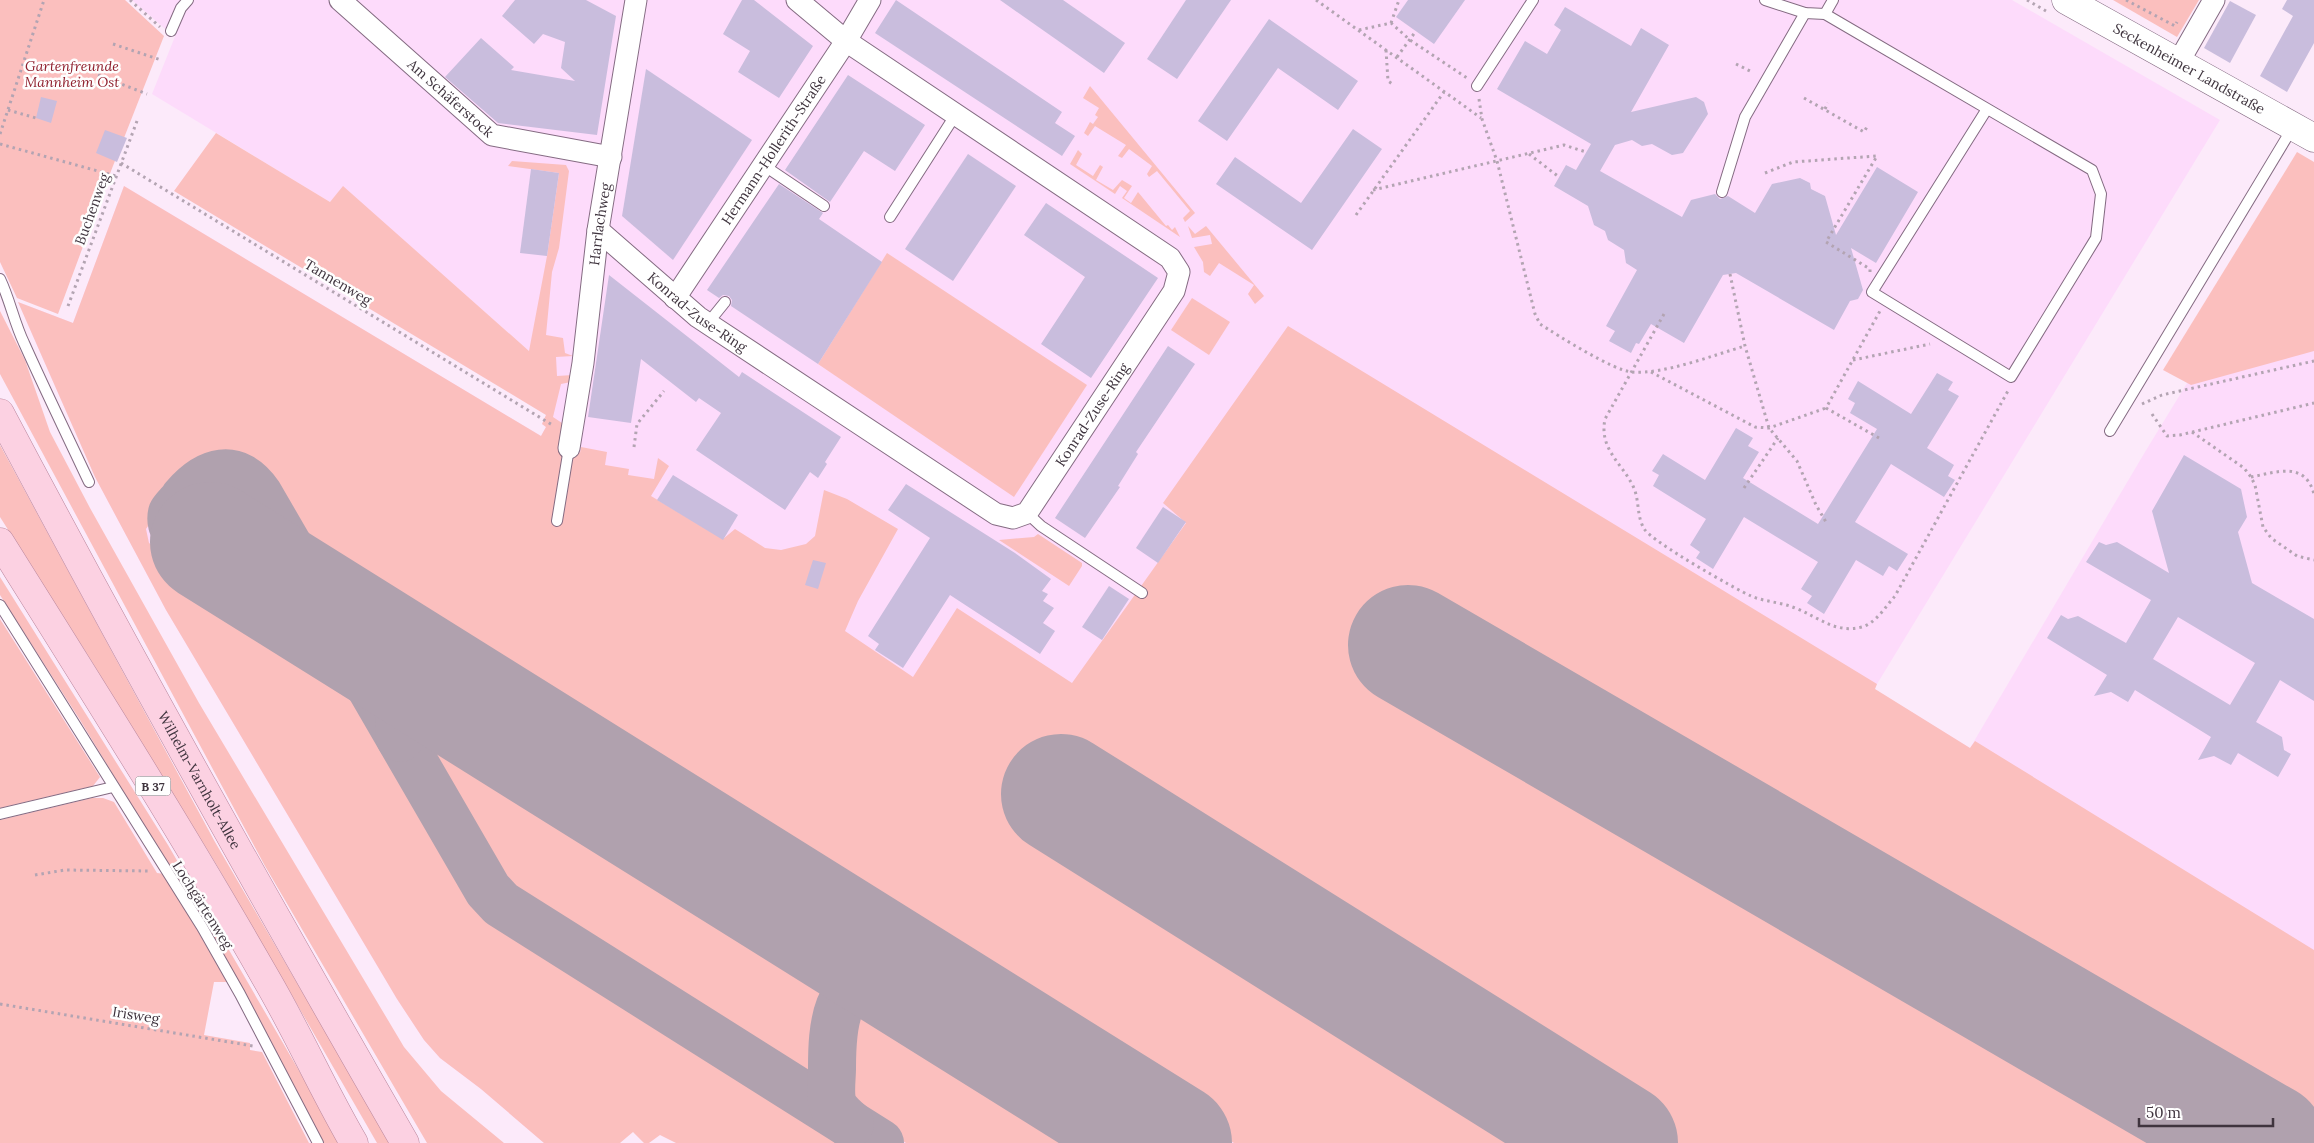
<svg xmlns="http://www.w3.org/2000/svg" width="2314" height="1143" font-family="Lora,serif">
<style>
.built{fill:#fddbfb}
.green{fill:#fbbfbe}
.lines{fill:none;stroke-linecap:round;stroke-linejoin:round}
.taxiway{stroke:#b0a1ae;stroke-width:48}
.runway{stroke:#b0a1ae;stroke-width:120}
.building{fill:#c9bddd;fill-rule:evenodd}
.lane-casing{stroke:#846b82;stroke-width:12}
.street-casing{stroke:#846b82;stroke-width:23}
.secondary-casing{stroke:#846b82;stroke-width:29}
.primary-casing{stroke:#b9869c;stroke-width:29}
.path{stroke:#b3a4b2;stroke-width:3;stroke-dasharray:2.5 4;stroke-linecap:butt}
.lane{stroke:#fff;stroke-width:10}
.street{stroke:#fff;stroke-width:21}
.secondary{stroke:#fff;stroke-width:28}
.primary{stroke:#fcd1e2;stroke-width:28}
.labels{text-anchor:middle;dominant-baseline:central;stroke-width:5;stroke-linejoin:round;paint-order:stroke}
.shield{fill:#fefefe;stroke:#787178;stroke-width:1}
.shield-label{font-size:12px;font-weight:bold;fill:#3f343e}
.park-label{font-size:14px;font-style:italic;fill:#8f1f2d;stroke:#fefefe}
.street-label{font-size:14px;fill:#3f343e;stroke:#fefefe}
</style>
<rect width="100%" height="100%" fill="#fceafa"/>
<path class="built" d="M132 0H2012L2220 120 1874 689 1970 748 2145 452 2314 175V1143H700L633 1102 544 1143 481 1089 440 1058 424 1040 397 999 166 610 95 477 18 302 73 323 124 186 541 436 546 427 542 424 546 415 529 351 343 187 330 202 152 94 176 34 164 28Z"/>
<g class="green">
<path d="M0 0H125L164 36 111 171 58 314 17 298 0 262Z"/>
<path d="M2113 0H2199L2177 37Z"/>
<path d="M1090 86 1195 213 1185 222 1183 218 1190 211 1157 171 1149 177 1147 174 1152 166 1129 149 1122 158 1118 156 1126 145 1095 126 1088 136 1084 133 1090 122 1093 124 1098 117 1095 115 1099 108 1083 98Z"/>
<path d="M216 133 330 202 343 186 529 351 547 256 559 173 508 166 512 161 566 165 569 171 559 248 552 272 546 335 563 338 565 353 573 356 556 357 557 376 573 375 576 381 561 384 553 417 568 427 564 445 580 453 581 447 607 452 605 465 629 469 628 475 654 479 658 458 669 466 651 496 723 539 735 529 765 548 781 550 806 544 815 536 824 490 847 499 898 529 858 601 845 631 913 677 957 608 1072 683 1186 523 1163 503 1288 326 1877 684 1875 689 1970 748 1975 741 2314 950V1143H1234L330 577 253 463 237 457 217 455 195 463 187 470 146 529 149 543 316 648 331 660 354 690 484 909 491 916 856 1143H676L660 1135 649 1143H644L633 1132 620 1143H544L481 1089 440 1058 424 1040 397 999 166 610 95 477 18 302 73 323 124 186 541 436 546 427 542 424 546 415 174 191Z"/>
<path d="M1078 150 1082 154 1076 165 1093 176 1100 165 1103 167 1096 180 1113 190 1122 180 1132 186 1124 198 1131 203 1138 192 1166 226 1168 225 1172 230 1175 227 1180 237 1122 198 1127 191 1120 186 1115 194 1070 164Z"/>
<path d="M2297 152 2314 162V351L2191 385 2163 370Z"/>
<path d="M1188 226 1195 234 1206 226 1264 296 1255 304 1248 294 1254 285 1219 263 1210 276 1204 272 1203 262 1194 247 1212 244 1210 235 1192 238Z"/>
<path d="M887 253 1087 385 1014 497 818 364Z"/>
<path d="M1192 298 1230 322 1209 355 1171 330Z"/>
<path d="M0 311 25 360 50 432 90 508 199 703 404 1047 441 1091 504 1143H427L265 866 0 374Z"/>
<path d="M0 445 215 842 390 1143H377L216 864 92 662 0 517Z"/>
<path d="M1038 534 1082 563V566L1069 586 999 540 1034 537Z"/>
<path d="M0 577 168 845 341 1143H323L248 998 217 946 80 720 0 595Z"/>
<path d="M0 619 100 777 93 786 0 808Z"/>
<path d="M444 732 456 737 821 964 818 1066 814 1074 805 1077 798 1074 509 894 503 889 429 762 426 752 428 740Z"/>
<path d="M92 798H103L114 802 157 873 165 874 227 982H214L204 1035 250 1043V1050L262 1052 309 1143H0V820Z"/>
<path d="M878 1010H889L899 1013 1108 1143H906L857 1112 848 1101 846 1094C845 1074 841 1041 854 1024 859 1017 870 1013 878 1010Z"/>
</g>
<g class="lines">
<g class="taxiway">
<path d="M210 542C195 541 179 542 172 524 171 520 171 517 172 513 175 508 181 503 184 498 207 471 236 461 259 495L488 890 501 904 880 1143"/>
<path d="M400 738C396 711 408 686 440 691 448 692 457 697 465 701"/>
<path d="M850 1124C844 1119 838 1114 834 1107 829 1096 832 1080 832 1068 832 1030 834 974 887 976 905 976 925 990 940 998"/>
</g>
<g class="runway">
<path d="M210 542 1172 1143"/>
<path d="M1408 645 2266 1143"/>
<path d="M1061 794 1618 1143"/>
</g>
</g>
<g class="building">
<path d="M515 0H586L616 16 597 135 498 123 445 77 481 38 514 67 511 70 575 81 561 68 565 42 543 34 534 44 502 16Z"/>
<path d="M742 0H754L813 46 779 98 738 72 750 51 723 34Z"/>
<path d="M896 0 1062 112 1055 123 1075 136 1062 156 875 33Z"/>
<path d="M1000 0H1063L1125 43 1104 73Z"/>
<path d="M1186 0H1231L1177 79 1147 59Z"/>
<path d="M1408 0H1465L1434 44 1396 17Z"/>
<path d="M2287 0H2314V43L2287 92 2260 76 2293 16 2282 9Z"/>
<path d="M2230 1 2256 15 2230 63 2204 48Z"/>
<path d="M1565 7 1631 46 1641 28 1669 45 1631 112 1696 97 1704 102 1708 114 1683 153 1672 155 1652 144 1642 146 1632 140 1615 145 1600 171 1682 217 1691 200 1715 194 1720 199 1728 196 1755 213 1772 184 1800 178 1810 183 1811 189 1825 196 1836 235 1877 167 1918 192 1876 263 1851 248 1863 290 1858 299 1850 301 1834 330 1736 273 1723 275 1684 343 1651 324 1639 344 1636 343 1631 353 1609 341 1615 331 1606 326 1637 270 1626 263 1624 250 1608 240 1605 231 1594 225 1588 206 1554 186 1566 165 1576 170 1591 144 1497 89 1525 41 1547 54 1561 30 1554 25Z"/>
<path d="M1269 19 1358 81 1338 110 1278 68 1227 141 1198 121Z"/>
<path d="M646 69 752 140 673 260 622 216Z"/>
<path d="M848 75 925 125 895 171 864 151 830 202 785 170Z"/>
<path d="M41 97 57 101 51 123 36 118Z"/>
<path d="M1353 129 1382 149 1312 250 1216 184 1235 157 1301 203Z"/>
<path d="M105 130 127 138 117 162 96 153Z"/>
<path d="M968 154 1016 186 953 281 905 249Z"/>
<path d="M531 169 559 173 547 256 520 253Z"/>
<path d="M779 184 823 213 819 219 882 262 818 364 731 306 732 300 729 296 723 295 719 298 707 290Z"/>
<path d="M1046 203 1158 278 1091 378 1041 344 1085 277 1024 235Z"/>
<path d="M609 275 739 377 742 372 841 437 825 462 827 464 818 478 810 472 785 510 696 450 721 413 699 398 696 402 641 359 631 423 588 417Z"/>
<path d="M1168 346 1195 364 1136 452 1138 454 1118 486 1120 487 1085 538 1055 518Z"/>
<path d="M1937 373 1953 382 1948 390 1959 396 1927 448 1954 465 1948 476 1955 480 1944 497 1891 464 1855 522 1908 554 1897 571 1889 566 1883 576 1856 560 1824 614 1807 603 1812 596 1801 589 1818 562 1744 517 1713 569 1696 558 1700 552 1690 545 1706 519 1653 486 1659 475 1652 471 1663 454 1705 480 1736 428 1753 438 1748 446 1759 452 1743 478 1818 524 1877 429 1850 413 1855 403 1848 399 1858 381 1911 414Z"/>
<path d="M2184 455 2241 489 2247 517 2238 532 2252 583 2314 619V701L2280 680 2256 722 2282 737 2284 750 2291 754 2278 777 2238 753 2231 765 2214 756 2198 760 2211 737 2135 690 2128 702 2111 692 2094 696 2107 675 2047 638 2061 615 2068 619 2078 616 2126 643 2151 600 2086 562 2099 542 2106 545 2117 542 2169 573 2152 511ZM2178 617 2255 663 2230 705 2153 659Z"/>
<path d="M673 475 738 515 723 540 657 500Z"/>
<path d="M906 484 1015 553 1051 579 1042 591 1048 594 1043 601 1054 608 1043 623 1055 631 1040 654 950 595 903 668 875 650 879 644 868 636 930 538 888 510Z"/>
<path d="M1163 507 1186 522 1158 563 1136 548Z"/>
<path d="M813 560 826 563 818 589 805 585Z"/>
<path d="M1109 586 1129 599 1102 640 1082 627Z"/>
</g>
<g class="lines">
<defs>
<g id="lane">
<path d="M1765 0 1805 13 1825 14 2092 170 2101 194 2096 238 2011 377 1872 292 1987 109"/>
<path d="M1825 14 1833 0"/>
<path d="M171 31 181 8 188 0"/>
<path d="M1477 86 1533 0"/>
<path d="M763 165 824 206"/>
<path d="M1722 192 1745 117 1805 13"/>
<path d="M890 217 956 114"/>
<path d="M0 279C10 300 14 322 24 343 45 390 67 435 89 482"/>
<path d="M708 323 725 302"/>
<path d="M2110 431 2293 127"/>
<path d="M1027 513 1041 526 1142 593"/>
<path d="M557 521 569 448"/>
<path d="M0 605 202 927 240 994 318 1143"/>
<path d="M0 814 113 787"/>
</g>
<g id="street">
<path id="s1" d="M340 0 492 135 611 157"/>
<path d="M2178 63 2214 0"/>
<path id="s2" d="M598 230 698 317 996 514 1013 518 1027 513 1174 291 1179 272 1170 258 846 41 797 0"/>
<path id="s3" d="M675 298 846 41 870 0"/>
<path id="s4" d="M569 448 583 363 598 230 636 0"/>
</g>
<g id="secondary">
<path id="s5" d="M2066 0 2314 138"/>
</g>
<g id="primary">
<path id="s6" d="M0 413C130 659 266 902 405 1143"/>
<path d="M0 542C91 687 182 831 267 980 298 1033 323 1090 354 1143"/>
</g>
</defs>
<use href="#lane" class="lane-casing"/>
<use href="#street" class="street-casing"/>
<use href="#secondary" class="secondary-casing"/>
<use href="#primary" class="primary-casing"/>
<g class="path">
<path d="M130 0 160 27"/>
<path d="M1316 0 1481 118"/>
<path d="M2027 0 2046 11"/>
<path d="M2126 0 2175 26 2177 22"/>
<path d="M1391 23 1399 0"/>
<path d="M1359 30 1391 23 1410 40 1467 78"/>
<path d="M113 44 161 60"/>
<path d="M1386 50 1388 81 1394 85"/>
<path d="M1397 57 1416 31"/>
<path d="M1736 64 1750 71"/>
<path d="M98 75 147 94"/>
<path d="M1804 98 1864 132 1868 125"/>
<path d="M1479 99 1482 119 1497 161 1535 314 1540 324C1557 335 1614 371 1632 372 1662 375 1714 355 1745 346"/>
<path d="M1825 109 1828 103"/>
<path d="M8 110 36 118"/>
<path d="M0 134 44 0"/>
<path d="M0 144 116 176"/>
<path d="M1529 154 1559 177"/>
<path d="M121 163 554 426"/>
<path d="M1765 173 1793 162 1876 156"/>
<path d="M1373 190 1564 145 1586 152"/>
<path d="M1356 215 1444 92"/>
<path d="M1870 272V269L1826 242 1877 156"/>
<path d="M1730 274 1745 346 1769 428 1797 461 1816 505 1826 522"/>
<path d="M68 306 137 121"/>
<path d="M1664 314 1605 419C1599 449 1621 462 1633 486 1640 500 1636 517 1645 530 1653 542 1735 589 1751 596 1765 602 1781 602 1795 608 1819 617 1835 634 1862 627 1876 623 1886 606 1895 596L2009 389"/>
<path d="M1853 360 1930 344"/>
<path d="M1651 372 1755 427 1769 428 1826 408"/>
<path d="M2142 404 2162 395 2314 361"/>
<path d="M2152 414 2167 436 2180 435 2314 403"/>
<path d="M2192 432 2244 468 2251 477 2255 485 2263 527 2271 538 2297 556 2314 560"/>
<path d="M1879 438 1826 408 1880 311"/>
<path d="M634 447 637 424 664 391"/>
<path d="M2251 477C2277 472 2305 461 2314 494"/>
<path d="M1744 488 1778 438"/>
<path d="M35 875 65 870 151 871"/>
<path d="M0 1004 253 1046"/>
</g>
<use href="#lane" class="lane"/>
<use href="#street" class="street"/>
<use href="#secondary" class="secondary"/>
<use href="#primary" class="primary"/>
</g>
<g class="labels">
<rect class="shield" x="135.5" y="776.5" width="35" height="19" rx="4"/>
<g class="shield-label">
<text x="153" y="786">B 37</text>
</g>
<g class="park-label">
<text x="72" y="66">Gartenfreunde<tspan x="72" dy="16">Mannheim Ost</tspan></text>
</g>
<g class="street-label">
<text stroke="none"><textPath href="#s5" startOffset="141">Seckenheimer Landstraße</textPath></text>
<text stroke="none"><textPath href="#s1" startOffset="148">Am Schäferstock</textPath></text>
<text stroke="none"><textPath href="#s3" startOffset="178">Hermann-Hollerith-Straße</textPath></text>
<text transform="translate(92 209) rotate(-70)">Buchenweg</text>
<text stroke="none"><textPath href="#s4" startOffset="226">Harrlachweg</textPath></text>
<text transform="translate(338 282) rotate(31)">Tannenweg</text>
<text stroke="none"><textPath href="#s2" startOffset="129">Konrad-Zuse-Ring</textPath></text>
<text stroke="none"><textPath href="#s2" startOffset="640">Konrad-Zuse-Ring</textPath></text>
<text stroke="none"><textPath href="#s6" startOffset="418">Wilhelm-Varnholt-Allee</textPath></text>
<text transform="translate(203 905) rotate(58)">Lochgärtenweg</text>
<text transform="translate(136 1015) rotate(9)">Irisweg</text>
</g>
</g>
<path d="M2139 1118v8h134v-8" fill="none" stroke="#3f343e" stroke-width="2.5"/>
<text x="2146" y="1118" font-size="15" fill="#3f343e" stroke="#fefefe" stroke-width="4" paint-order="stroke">50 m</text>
</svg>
